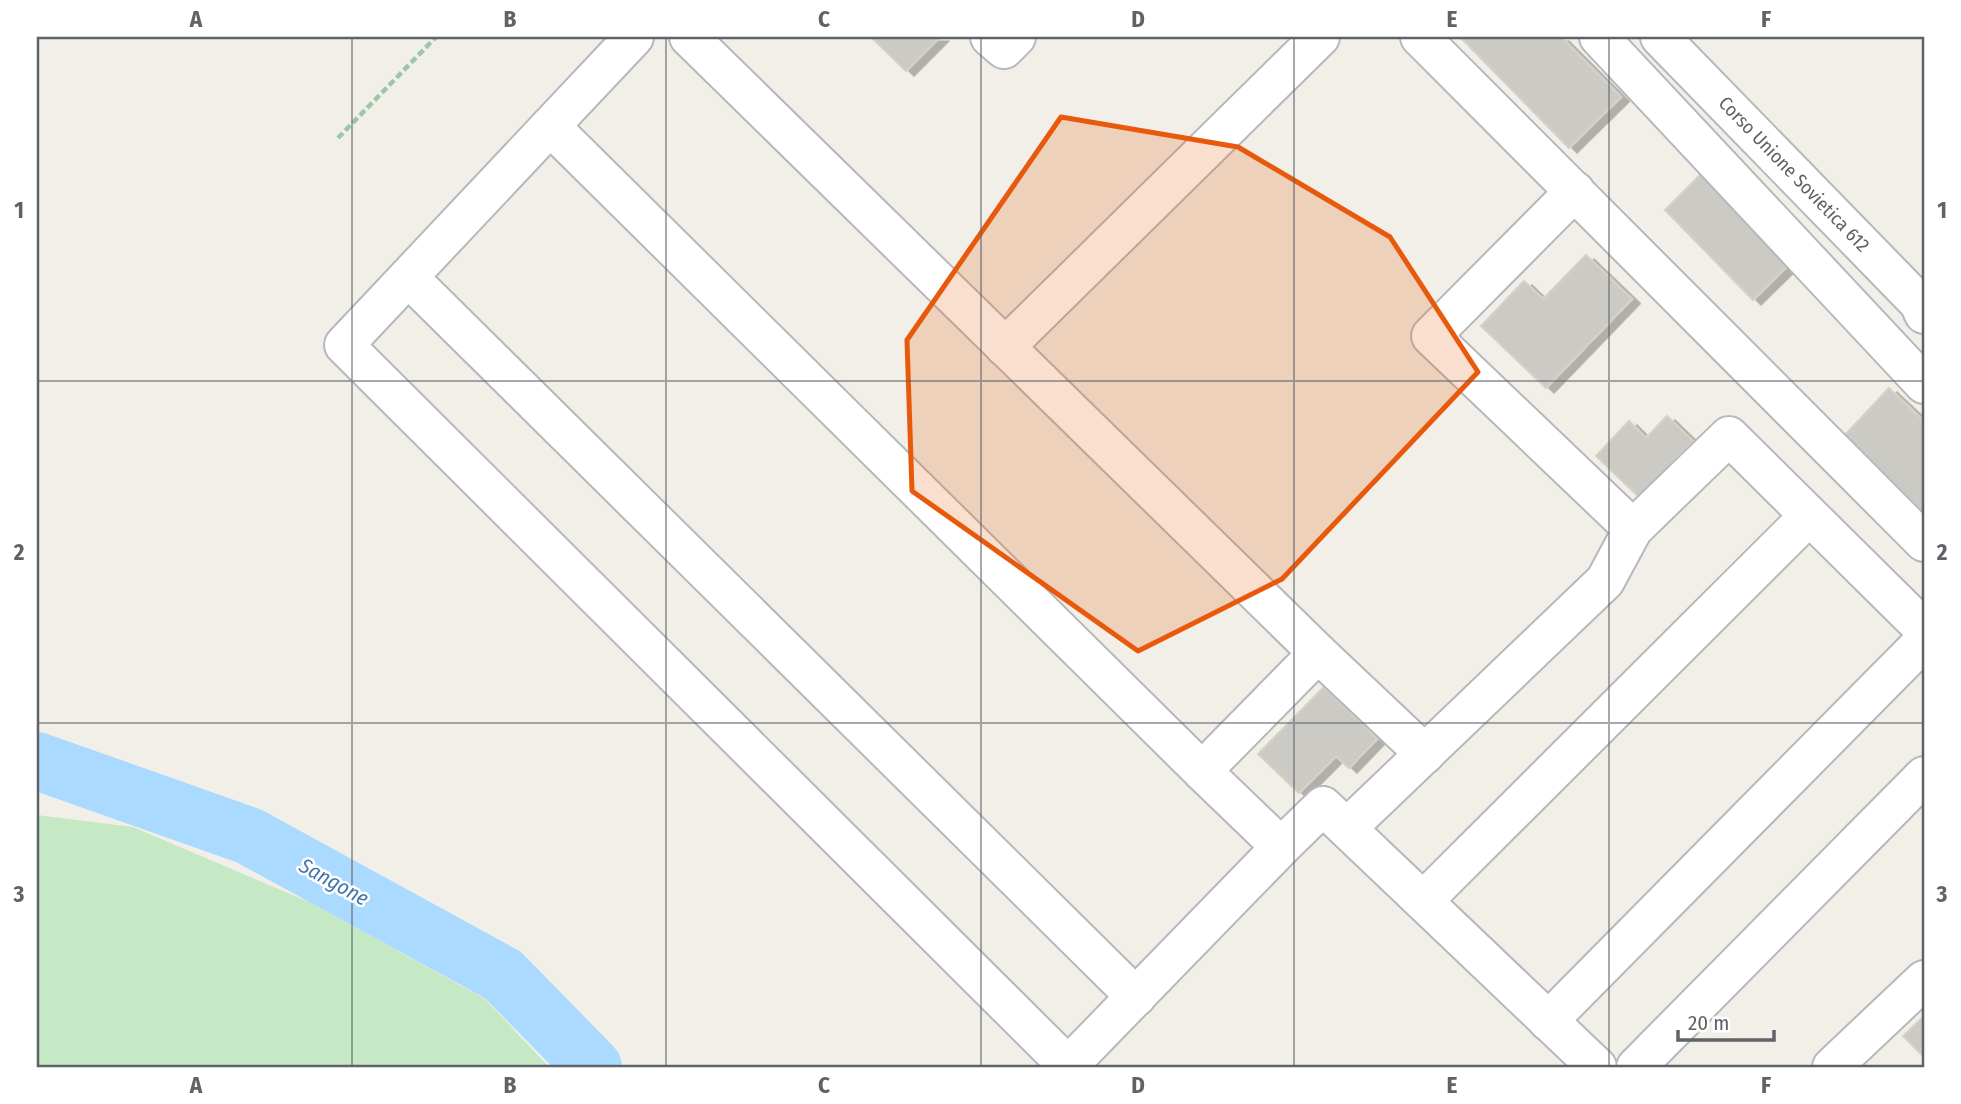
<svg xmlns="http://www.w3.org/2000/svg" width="1961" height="1104" font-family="'Fira Sans Condensed',sans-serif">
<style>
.green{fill:#c5e8c5}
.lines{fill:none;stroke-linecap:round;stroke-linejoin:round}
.river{stroke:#aadaff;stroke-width:58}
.building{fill:#cccac5;stroke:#d6d1c6;stroke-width:2;filter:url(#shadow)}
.minor-casing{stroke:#b5b8bc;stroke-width:42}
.path{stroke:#9cc7a9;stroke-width:4.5;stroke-dasharray:7 3.5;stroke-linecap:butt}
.minor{stroke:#fff;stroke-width:38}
.marked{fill:#e8590c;fill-opacity:0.2;stroke:#e8590c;stroke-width:5;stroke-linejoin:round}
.grid{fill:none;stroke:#5f6368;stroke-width:2;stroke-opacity:0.55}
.labels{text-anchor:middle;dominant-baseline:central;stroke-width:5;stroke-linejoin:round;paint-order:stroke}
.street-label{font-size:19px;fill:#5f6368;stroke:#fff}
.water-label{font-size:21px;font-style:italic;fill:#4174aa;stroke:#fff}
.neatline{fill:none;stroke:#5f6368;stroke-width:2.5}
.grid-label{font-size:23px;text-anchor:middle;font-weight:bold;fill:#5f6368}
</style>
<defs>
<filter id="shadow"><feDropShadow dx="8" dy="4.5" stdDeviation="0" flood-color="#0004"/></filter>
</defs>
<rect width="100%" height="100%" fill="#f1efe8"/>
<path class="green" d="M37 815 133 827 311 903 485 999 549 1067H37Z"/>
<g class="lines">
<path class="river" d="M37 761 249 836 503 975 593 1067"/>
</g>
<g class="building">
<path d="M871 37H940L906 71Z"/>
<path d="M1460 37H1561L1621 97 1569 148Z"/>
<path d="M1709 166 1798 256 1753 300 1665 210Z"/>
<path d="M1586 255 1632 299 1546 388 1481 326 1524 281 1543 299Z"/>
<path d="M1889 388 1924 421V513L1843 437Z"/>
<path d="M1667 416 1693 441 1639 497 1596 456 1629 421 1646 438Z"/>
<path d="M1324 687 1377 739 1349 768 1336 756 1299 793 1258 754Z"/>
<path d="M1924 1016V1057L1903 1036Z"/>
</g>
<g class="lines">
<defs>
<g id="minor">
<path d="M634 37 344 345 1068 1066 1281 847 1202 771 1318 653 689 37"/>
<path d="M990 37 1004 49 1016 37"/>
<path d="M1420 37 1924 542"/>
<path d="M1599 37 1924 384"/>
<path d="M1660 37 1919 303 1924 314"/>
<path d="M550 126 1202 771"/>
<path d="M1575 191 1431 336 1633 529"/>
<path d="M408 277 1136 997"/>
<path d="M1005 347 1320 37"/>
<path d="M1318 653 1425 754"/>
<path d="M1347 828 1605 581 1633 529 1729 436 1924 629"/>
<path d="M1281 847 1323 806 1597 1067"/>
<path d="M1423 901 1809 516"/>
<path d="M1548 1021 1924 641"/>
<path d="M1636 1067 1924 776"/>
<path d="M1832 1067 1924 980"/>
</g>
</defs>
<use href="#minor" class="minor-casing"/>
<path class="path" d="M338 138 436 37"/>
<use href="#minor" class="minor"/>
</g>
<path class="marked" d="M1061 117 1238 147 1390 237 1478 372 1282 579 1138 651 912 491 907 340Z"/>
<path class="grid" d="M352 37V1067M666 37V1067M981 37V1067M1294 37V1067M1609 37V1067M37 381H1924M37 723H1924"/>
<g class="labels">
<g class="street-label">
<text transform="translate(1794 174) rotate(46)">Corso Unione Sovietica 612</text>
</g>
<g class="water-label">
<text transform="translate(334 882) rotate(29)">Sangone</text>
</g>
</g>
<rect width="1961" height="1104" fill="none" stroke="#ffffff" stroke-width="77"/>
<path d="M1678 1030v10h96v-10" fill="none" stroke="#5f6368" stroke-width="3.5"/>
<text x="1688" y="1030" font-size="21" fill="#5f6368" stroke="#ffffff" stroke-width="5" paint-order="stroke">20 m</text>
<rect x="38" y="38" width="1885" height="1028" class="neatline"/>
<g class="grid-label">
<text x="196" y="27">A</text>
<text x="510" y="27">B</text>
<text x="824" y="27">C</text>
<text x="1138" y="27">D</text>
<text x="1452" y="27">E</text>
<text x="1766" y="27">F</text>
<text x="19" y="218">1</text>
<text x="1942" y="218">1</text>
<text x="19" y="560">2</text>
<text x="1942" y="560">2</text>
<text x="19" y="902">3</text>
<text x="1942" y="902">3</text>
<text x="196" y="1093">A</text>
<text x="510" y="1093">B</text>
<text x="824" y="1093">C</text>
<text x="1138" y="1093">D</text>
<text x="1452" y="1093">E</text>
<text x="1766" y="1093">F</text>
</g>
</svg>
